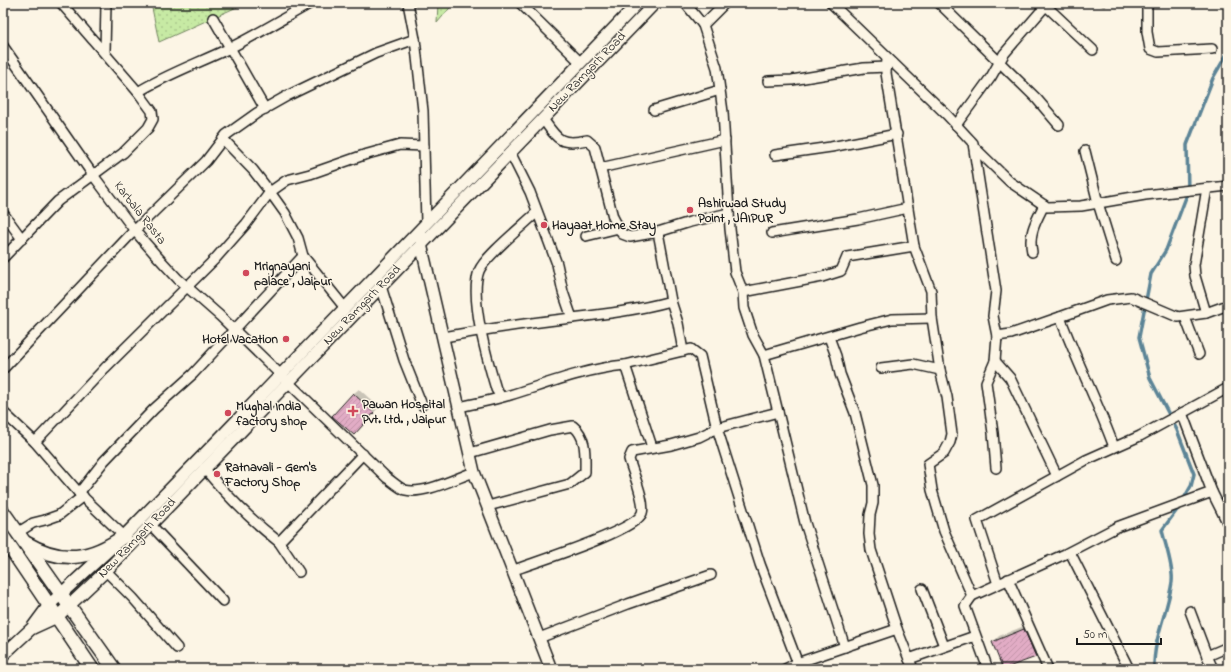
<svg xmlns="http://www.w3.org/2000/svg" width="1231" height="672" font-family="'Indie Flower',sans-serif">
<style>
.park{fill:url(#park-dots);stroke:#728360}
.shadow{fill:#0003}
.lines{fill:none;stroke-linecap:round;stroke-linejoin:round}
.stream{stroke:#5c8496;stroke-width:3.5}
.building{fill:url(#building-hatch);stroke:#1c1c1c}
.minor-casing{stroke:#1c1c1c;stroke-width:12}
.tertiary-casing{stroke:#1c1c1c;stroke-width:14}
.secondary-casing{stroke:#1c1c1c;stroke-width:16}
.minor{stroke:#fcf5e5;stroke-width:9}
.tertiary{stroke:#fcf5e5;stroke-width:11}
.secondary{stroke:#fcf5e5;stroke-width:13}
.poi-dot{fill:#d1495b;stroke:#fcf5e5;stroke-width:1.5}
.labels{text-anchor:middle;dominant-baseline:central;stroke-width:3;stroke-linejoin:round;paint-order:stroke}
.street-label{font-size:13px;fill:#1c1c1c;stroke:#fcf5e5}
.poi-label{font-size:13px;font-weight:bold;fill:#1c1c1c;stroke:#fcf5e5;text-anchor:start}
</style>
<defs>
<pattern id="park-dots" width="8" height="8" patternUnits="userSpaceOnUse"><rect width="8" height="8" fill="#c7eaa4"/><path d="M2 2h.1M6 6h.1" fill="none" stroke="#aac88d" stroke-width="1.8" stroke-linecap="round"/></pattern>
<pattern id="building-hatch" width="6" height="6" patternUnits="userSpaceOnUse"><rect width="6" height="6" fill="#e2acc5"/><path d="M-1 1l2-2M0 6l6-6M5 7l2-2" fill="none" stroke="#c193a9"/></pattern>
</defs>
<rect width="100%" height="100%" fill="#fcf5e5"/>
<filter id="ink" filterUnits="userSpaceOnUse"><feTurbulence type="fractalNoise" baseFrequency=".025" numOctaves="2"/><feDisplacementMap in="SourceGraphic" scale="8" xChannelSelector="R" yChannelSelector="G"/><feConvolveMatrix kernelMatrix="1 2 1 2 8 2 1 2 1" color-interpolation-filters="sRGB"/></filter>
<g filter="url(#ink)">
<g class="park">
<path d="M151 3H246L159 42Z"/>
<path d="M438 3H454L437 23Z"/>
</g>
<g class="shadow">
<path d="M1097 3H1109L1104 8Z"/>
<path d="M359 389 379 407 359 429 353 394Z"/>
<path d="M1029 624 1041 650 1035 656 993 642 999 636Z"/>
</g>
<g class="lines">
<g class="stream">
<path d="M1183 500 1191 486 1194 474 1177 430 1150 378 1139 337 1151 274 1166 250 1188 192 1187 145 1213 78 1228 52"/>
<path d="M1154 669C1153 639 1168 611 1172 582 1174 568 1165 544 1162 530L1180 506"/>
</g>
</g>
<g class="building">
<path d="M353 393 374 413 354 435 332 416Z"/>
<path d="M1024 629 1036 657 1003 669 992 642Z"/>
</g>
<g class="lines">
<defs>
<g id="minor">
<path d="M408 3 415 39 423 111 426 223"/>
<path d="M520 3 580 62"/>
<path d="M685 3 703 25 725 3"/>
<path d="M831 3 947 115 973 143 996 291 993 316 997 336 1011 334 1060 317C1077 362 1098 403 1114 447"/>
<path d="M939 3 1036 98 1059 125"/>
<path d="M1043 3 1093 50"/>
<path d="M1147 3V32L1150 49 1158 52 1212 49"/>
<path d="M213 18 265 109"/>
<path d="M3 46 93 175 135 231 155 254 178 279 220 316 387 478C392 481 399 488 405 490 424 495 456 478 474 472"/>
<path d="M105 52 106 3"/>
<path d="M887 59 886 73 914 246 931 291 932 318 940 370 947 397 952 434 950 442 944 453 928 464 932 490 944 531 972 596 965 606 988 669"/>
<path d="M768 81 792 80 864 68 887 67"/>
<path d="M138 92C167 74 199 63 230 48 258 34 284 18 311 3"/>
<path d="M654 110 720 90"/>
<path d="M956 125 991 77 1004 54 1048 3"/>
<path d="M223 139 253 170 270 192 285 213 298 238 303 256 345 308"/>
<path d="M974 147 1010 182 1047 207 1081 206 1145 195 1228 186"/>
<path d="M1085 151 1098 203 1116 261"/>
<path d="M510 152 530 192 544 229 557 264 563 292 572 318"/>
<path d="M775 155 831 147 897 134"/>
<path d="M600 168 725 140"/>
<path d="M3 213 22 239"/>
<path d="M658 232 690 222 729 213"/>
<path d="M772 233 858 219 908 208"/>
<path d="M586 236 619 228"/>
<path d="M1032 252C1028 234 1036 221 1044 205"/>
<path d="M3 258 58 201 123 153 148 128 153 119 152 111 138 92 61 3"/>
<path d="M381 286 404 360 422 405"/>
<path d="M743 292 822 277 841 271 847 257 914 246"/>
<path d="M671 301 678 323 683 351"/>
<path d="M1206 313 1195 276 1194 265 1207 188"/>
<path d="M1060 317 1107 300 1131 297 1178 317 1206 313 1228 305"/>
<path d="M1185 317 1199 354"/>
<path d="M444 337C486 329 529 323 572 318 606 314 638 310 671 301L658 232 630 237 622 234 613 217 595 147 587 140C560 146 557 139 543 119"/>
<path d="M829 337 836 356 840 374 855 413 873 485V503L870 515 869 534 871 550 897 629"/>
<path d="M764 355 860 327 892 319 932 318"/>
<path d="M995 361 1010 378 1057 476"/>
<path d="M881 368 913 364 940 370"/>
<path d="M3 369 130 235 206 161 226 135 257 113 287 96 376 53 415 39"/>
<path d="M501 397 496 389C488 362 469 298 479 271 485 256 524 225 537 212"/>
<path d="M460 407C477 403 494 400 510 395 549 383 585 369 625 365"/>
<path d="M3 412 35 442 79 493 124 536"/>
<path d="M778 412 805 523 845 647"/>
<path d="M1182 413 1212 492"/>
<path d="M35 442 105 368 215 259 246 224 270 192 287 180 310 174 364 155 400 145 424 146"/>
<path d="M652 447 625 365 691 349 700 356 717 428 760 564 800 669"/>
<path d="M470 453 550 430 573 426C587 437 585 455 585 472L570 484 488 506"/>
<path d="M204 468C227 496 251 520 279 542"/>
<path d="M996 468 993 433 986 382 995 361 997 336"/>
<path d="M79 493 104 461 154 409 193 374 303 256"/>
<path d="M151 525 223 601"/>
<path d="M17 533 33 523 45 520 59 515 83 496"/>
<path d="M1070 552 1129 669"/>
<path d="M514 570C535 562 636 531 642 513 646 502 632 471 629 459L632 452 671 445 699 437 717 428 778 412 764 355 753 335 744 308 743 292 735 272 730 229 723 112 717 68 703 25"/>
<path d="M106 571 133 598 177 648"/>
<path d="M299 572 279 542 363 454"/>
<path d="M1008 579 1048 669"/>
<path d="M998 584 977 520 1086 460 1140 436 1228 388"/>
<path d="M922 589 944 646"/>
<path d="M972 596 1065 554 1117 527 1212 492 1228 524"/>
<path d="M1190 611 1207 656"/>
<path d="M539 638 628 604 711 575"/>
<path d="M909 659 975 636"/>
<path d="M785 669 797 663 897 629 913 669"/>
<path d="M1213 669 1207 656 1228 647"/>
</g>
<g id="tertiary">
<path d="M422 238 421 244 474 472 551 669"/>
<path d="M33 628 57 617 106 571 655 3"/>
<path d="M3 655 32 628 49 605 124 536 218 440 638 3"/>
</g>
<g id="secondary">
<path d="M3 512 114 669"/>
<path d="M3 537 92 669"/>
<path d="M26 543C62 564 91 560 124 536"/>
</g>
</defs>
<use href="#minor" class="minor-casing"/>
<use href="#tertiary" class="tertiary-casing"/>
<use href="#secondary" class="secondary-casing"/>
<use href="#minor" class="minor"/>
<use href="#tertiary" class="tertiary"/>
<use href="#secondary" class="secondary"/>
</g>
</g>
<g class="poi-dot">
<circle cx="690" cy="210" r="4"/>
<circle cx="544" cy="225" r="4"/>
<circle cx="246" cy="273" r="4"/>
<circle cx="286" cy="339" r="4"/>
<path d="M351 405h4v4h4v4h-4v4h-4v-4h-4v-4h4z"/>
<circle cx="228" cy="413" r="4"/>
<circle cx="217" cy="474" r="4"/>
</g>
<g class="labels">
<g class="street-label">
<text transform="translate(587 72) rotate(-46)">New Ramgarh Road</text>
<text transform="translate(140 213) rotate(52)">Karbala Rasta</text>
<text transform="translate(362 305) rotate(-46)">New Ramgarh Road</text>
<text transform="translate(137 538) rotate(-46)">New Ramgarh Road</text>
</g>
<g class="poi-label">
<text x="698" y="203">Ashirwad Study<tspan x="698" dy="15">Point , JAIPUR</tspan></text>
<text x="552" y="225">Hayaat Home Stay</text>
<text x="254" y="266">Mrignayani<tspan x="254" dy="15">palace , Jaipur</tspan></text>
<text x="278" y="339" text-anchor="end">Hotel Vacation</text>
<text x="362" y="404">Pawan Hospital<tspan x="362" dy="15">Pvt. Ltd. , Jaipur</tspan></text>
<text x="236" y="406">Mughal India<tspan x="236" dy="15">factory shop</tspan></text>
<text x="225" y="467">Ratnavali - Gem's<tspan x="225" dy="15">Factory Shop</tspan></text>
</g>
</g>
<rect width="1231" height="672" fill="none" stroke="#fcf5e5" stroke-width="16"/>
<rect x="8" y="8" width="1215" height="656" fill="none" stroke="#1c1c1c" stroke-width="1.5" filter="url(#ink)"/>
<path d="M1077 638v6h84v-6" fill="none" stroke="#1c1c1c" stroke-width="2"/>
<text x="1083" y="638" font-size="12" fill="#1c1c1c" stroke="#fcf5e5" stroke-width="3" paint-order="stroke">50 m</text>
</svg>
